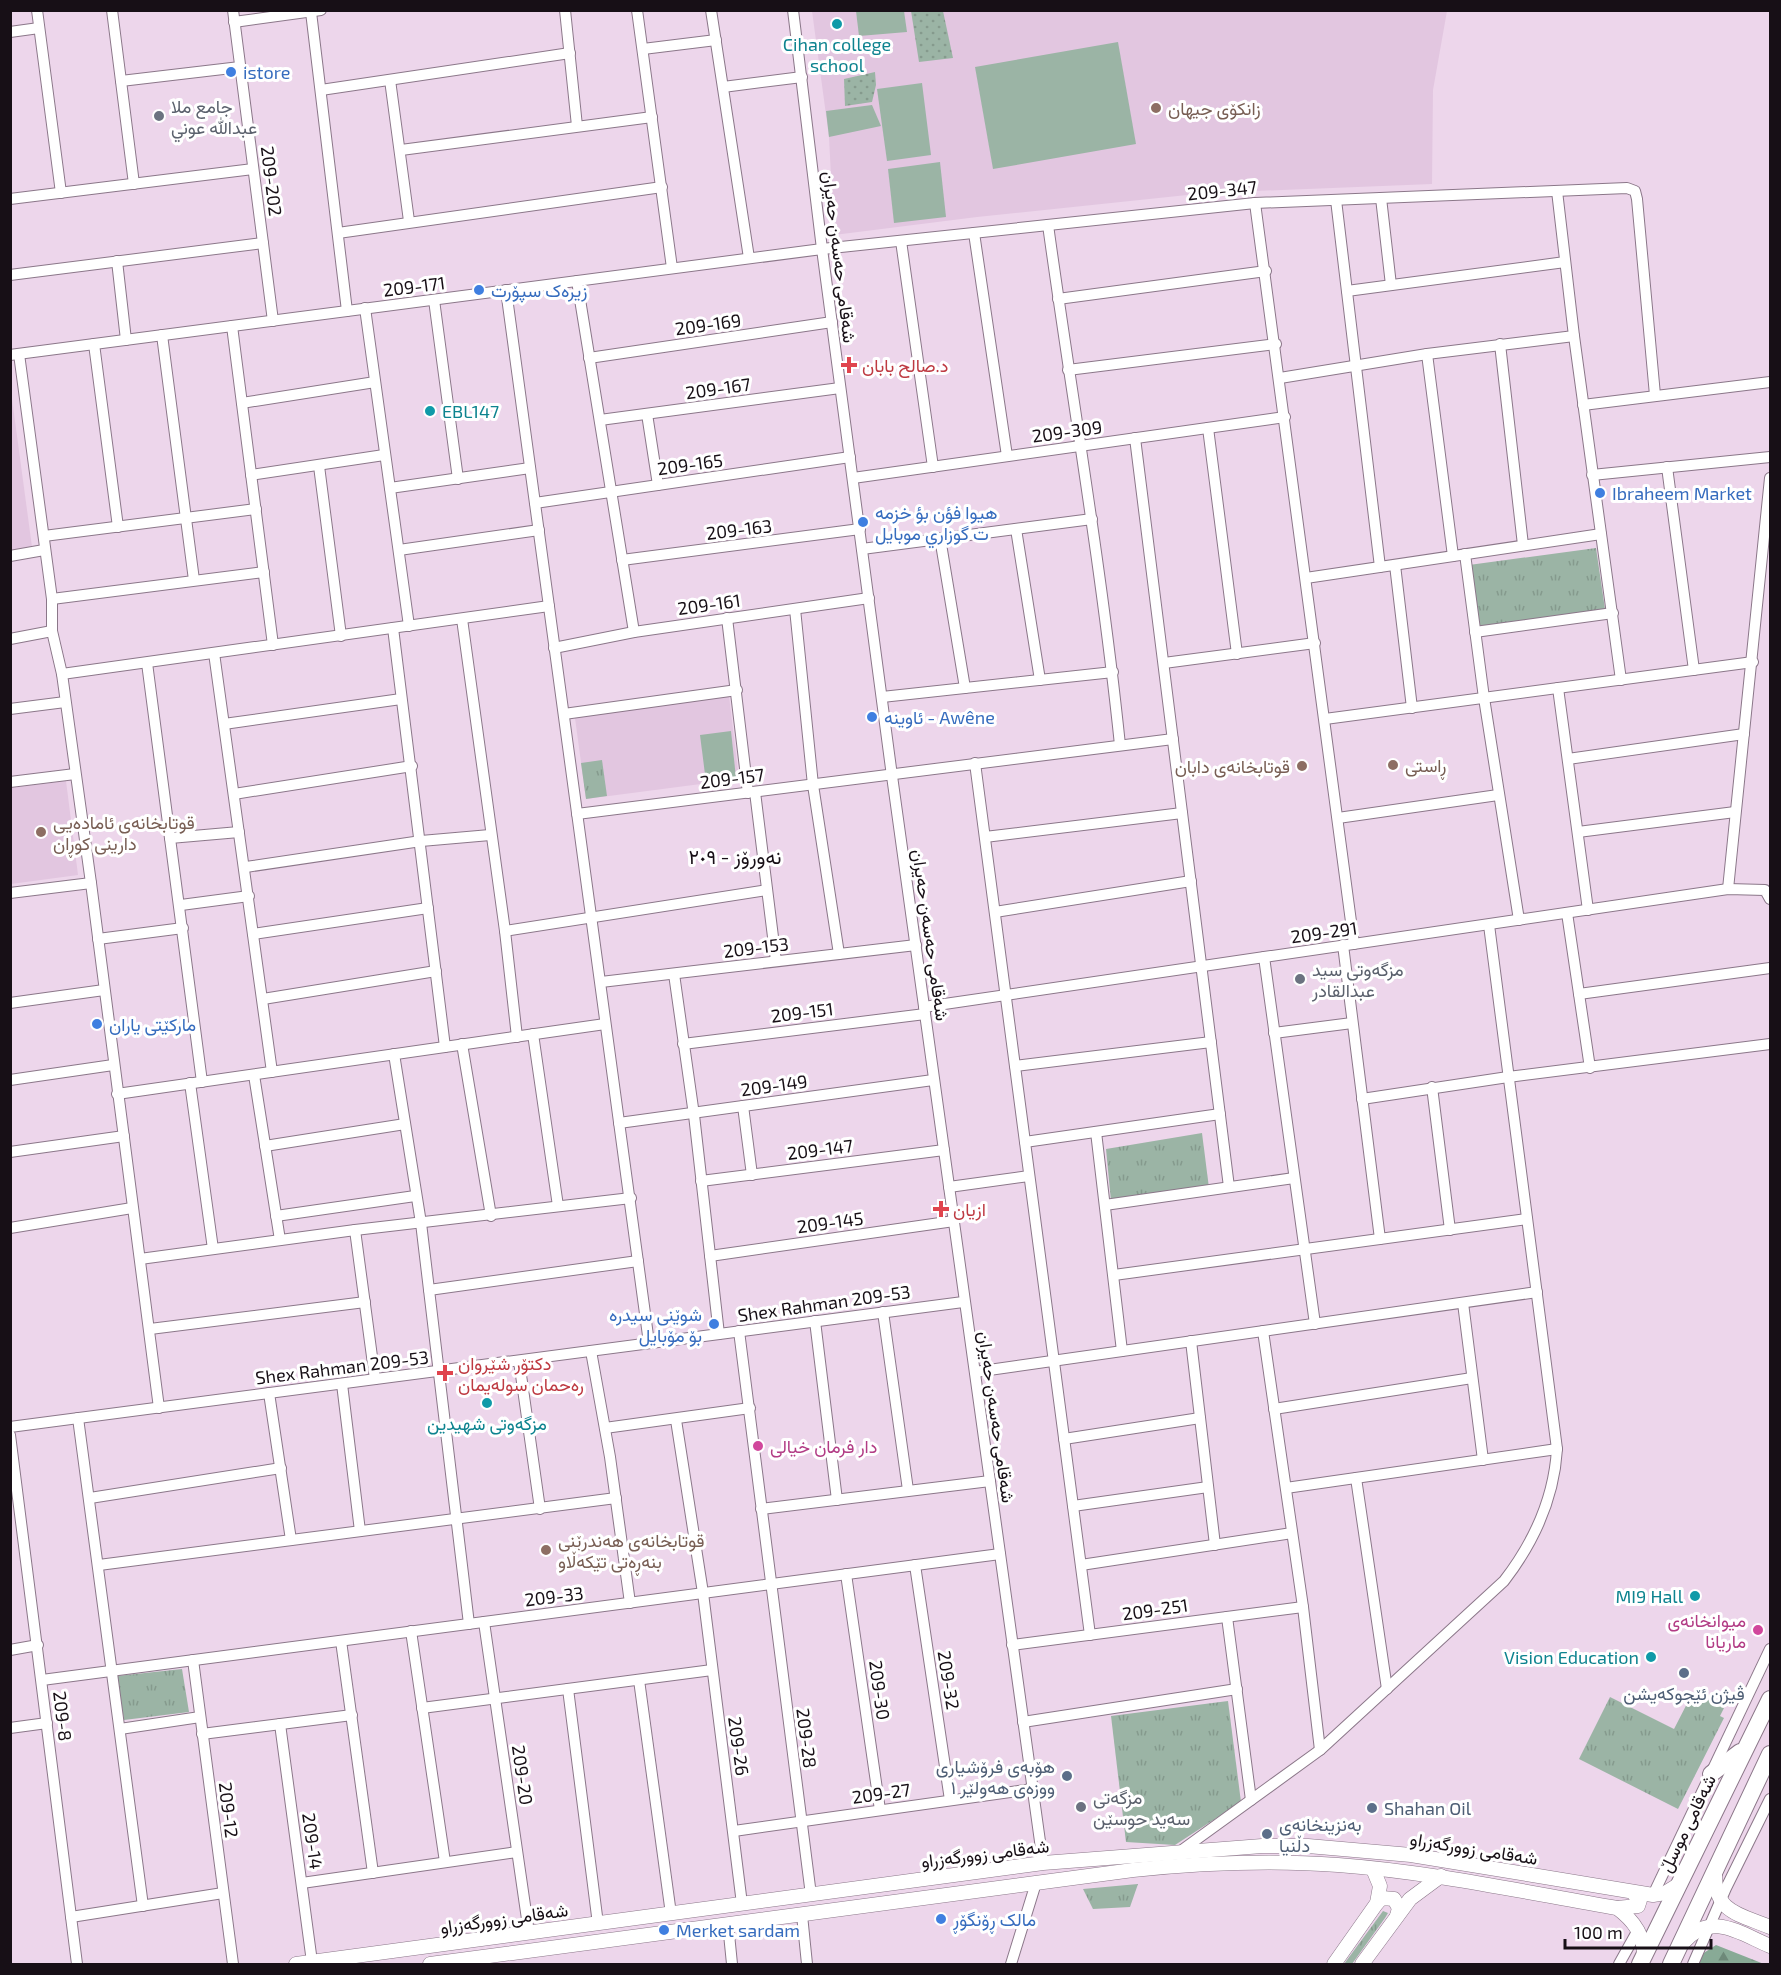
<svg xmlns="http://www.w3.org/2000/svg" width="1781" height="1975" font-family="'Exo 2',Vazirmatn,sans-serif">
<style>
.built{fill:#e2c6e0}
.grass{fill:url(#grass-tufts)}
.forest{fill:url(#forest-firs)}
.garden{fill:url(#garden-dots)}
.pitch{fill:#9bb4a5}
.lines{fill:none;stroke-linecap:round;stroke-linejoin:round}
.minor-casing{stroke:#8b7789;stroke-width:12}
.major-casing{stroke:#8b7789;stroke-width:15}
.highway-casing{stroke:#8b7789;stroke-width:18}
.minor{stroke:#fff;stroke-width:10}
.major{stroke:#fff;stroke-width:14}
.highway{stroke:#fff;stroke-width:16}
.culture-dot{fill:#0f9aa8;stroke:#fff;stroke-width:2}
.shop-dot{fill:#3f7fe0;stroke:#fff;stroke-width:2}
.education-dot{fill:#8d6e63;stroke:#fff;stroke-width:2}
.worship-dot{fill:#6b7280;stroke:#fff;stroke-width:2}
.health-dot{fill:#e0444e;stroke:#fff;stroke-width:2}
.hotel-dot{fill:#d1479c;stroke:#fff;stroke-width:2}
.service-dot{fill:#5c6f8a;stroke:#fff;stroke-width:2}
.labels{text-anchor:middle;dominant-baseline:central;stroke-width:6;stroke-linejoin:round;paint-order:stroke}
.culture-label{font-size:18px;fill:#0d838f;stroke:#fff}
.shop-label{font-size:18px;fill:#366cbe;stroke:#fff;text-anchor:start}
.worship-label{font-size:18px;fill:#5b616d;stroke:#fff;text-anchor:start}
.education-label{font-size:18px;fill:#785e54;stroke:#fff;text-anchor:start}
.street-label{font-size:18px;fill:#170f16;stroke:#fff}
.health-label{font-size:18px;fill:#be3a42;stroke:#fff;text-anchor:start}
.hotel-label{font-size:18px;fill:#b23c85;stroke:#fff;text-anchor:start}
.service-label{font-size:18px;fill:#4e5e75;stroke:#fff;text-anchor:start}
.neighbourhood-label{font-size:20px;fill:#170f16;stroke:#fff}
</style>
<defs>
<pattern id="grass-tufts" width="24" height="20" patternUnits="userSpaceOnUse" patternTransform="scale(1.5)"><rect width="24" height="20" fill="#9bb4a5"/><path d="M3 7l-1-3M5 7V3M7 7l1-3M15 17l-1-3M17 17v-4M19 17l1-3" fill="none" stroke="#859a8d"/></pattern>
<pattern id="forest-firs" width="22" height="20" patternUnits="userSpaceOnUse" patternTransform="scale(1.5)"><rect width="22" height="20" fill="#88aa96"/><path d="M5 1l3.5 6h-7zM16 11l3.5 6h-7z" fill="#6e8979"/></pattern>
<pattern id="garden-dots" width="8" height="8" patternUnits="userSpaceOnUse" patternTransform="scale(1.5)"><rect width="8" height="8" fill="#9bb4a5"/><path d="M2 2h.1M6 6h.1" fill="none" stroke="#859a8d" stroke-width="1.8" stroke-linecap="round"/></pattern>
</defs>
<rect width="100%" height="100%" fill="#edd6eb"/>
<g class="built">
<path d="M812 11H1447L1433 90 1432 184 1206 193 977 217 834 235 829 137Z"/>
<path d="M10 384 32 547 11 550H10Z"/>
<path d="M729 696 739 779 586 799 575 718Z"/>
<path d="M66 781 78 875 11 884V788Z"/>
</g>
<g class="grass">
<path d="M1596 548 1605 609 1478 630 1469 565Z"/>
<path d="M602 760 607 796 586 799 581 763Z"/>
<path d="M1202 1133 1209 1188 1111 1201 1106 1149Z"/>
<path d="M182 1669 189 1712 124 1720 117 1676Z"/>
<path d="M1693 1692 1724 1708 1720 1716 1724 1718 1678 1809 1579 1759 1610 1697 1674 1729Z"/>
<path d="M1228 1701 1241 1802 1175 1845 1126 1842 1111 1716Z"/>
<path d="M1138 1884 1130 1907 1093 1909 1083 1889Z"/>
<path d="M1383 1911 1388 1913 1385 1918 1352 1964H1344Z"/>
</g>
<path class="forest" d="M1716 1945 1764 1964H1693L1696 1958Z"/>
<g class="garden">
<path d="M911 11H943L953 58 919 62Z"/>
<path d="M875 72 876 85 872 102 845 106 844 79Z"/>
</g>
<g class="pitch">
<path d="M856 11H904L907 32 859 36Z"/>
<path d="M1118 42 1136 144 993 169 975 67Z"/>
<path d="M922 83 931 155 887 161 877 89Z"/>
<path d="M872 105 881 126 829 137 826 111Z"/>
<path d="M940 162 946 217 894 223 888 169Z"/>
<path d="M731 731 736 778 706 782 700 735Z"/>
</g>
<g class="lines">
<defs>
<g id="minor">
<path d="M37 10 61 193"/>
<path d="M112 10 134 184"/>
<path d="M233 10 273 321"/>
<path d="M565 10 577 126"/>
<path d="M637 10 672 268"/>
<path d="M711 10 749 258"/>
<path d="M793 10 822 249 892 776 1043 1863"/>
<path d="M311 12 347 311"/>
<path d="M234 22 321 10"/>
<path d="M10 32 39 28"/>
<path d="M643 49 716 40"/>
<path d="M390 80 409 221"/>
<path d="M121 81 240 67"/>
<path d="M723 87 802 77"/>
<path d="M321 90 570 53"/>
<path d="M401 150 652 117"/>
<path d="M1557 191 1574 336 1621 680"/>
<path d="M1381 198 1391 285"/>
<path d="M10 199 253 169"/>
<path d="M1336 200 1380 567"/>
<path d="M1255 203 1354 944"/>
<path d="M1048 225C1072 398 1102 571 1120 745"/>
<path d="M338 233 662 187"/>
<path d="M974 233 1007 456"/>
<path d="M901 241 933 467"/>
<path d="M117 261 126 340"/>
<path d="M10 275 263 243"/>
<path d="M577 281 634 632"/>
<path d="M506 290 649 1343"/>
<path d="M1347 291 1565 262"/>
<path d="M1058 299 1266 271"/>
<path d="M434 300 458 479"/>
<path d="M365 308 409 626"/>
<path d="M232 326 273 645"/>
<path d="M162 335 194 580"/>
<path d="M94 344 118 527"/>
<path d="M1500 344 1523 545"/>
<path d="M19 354 52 599V631L62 674 91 883 159 1408"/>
<path d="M1427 354 1453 556"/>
<path d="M10 355 822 249 1255 203 1627 188 1635 191 1637 199 1655 395"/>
<path d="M589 358 832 322"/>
<path d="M1068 370 1276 344"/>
<path d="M1280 378 1427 354 1574 336"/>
<path d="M242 403 375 382"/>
<path d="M1583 405 1770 382"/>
<path d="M647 414 658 485"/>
<path d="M600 420 840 388"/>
<path d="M1208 428 1237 654"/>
<path d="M1135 438 1229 1187"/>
<path d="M319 466 341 636"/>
<path d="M1667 467 1694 670"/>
<path d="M251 475 384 455"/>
<path d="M1592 475 1770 457"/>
<path d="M853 478 1285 417"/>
<path d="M390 488 530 468"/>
<path d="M535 503 850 457"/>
<path d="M1016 529 1040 680"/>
<path d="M44 536 256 509"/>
<path d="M940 538 965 688"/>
<path d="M862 549 1092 519"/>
<path d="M399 550 539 530"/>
<path d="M1465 554 1484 698 1519 920"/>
<path d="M10 556 44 550"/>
<path d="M622 560 860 529"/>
<path d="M1395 565 1412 708"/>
<path d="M1306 578 1601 534"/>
<path d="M52 599 264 572"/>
<path d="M795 609 813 785 839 954"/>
<path d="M727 618 748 793"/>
<path d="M462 619 505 931 517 1037"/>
<path d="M393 628 445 1047"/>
<path d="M1475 632 1613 613"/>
<path d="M10 639 52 631"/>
<path d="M554 648 634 632 869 598"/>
<path d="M214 653 272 1072"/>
<path d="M147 663 202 1082"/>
<path d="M1164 663 1315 643"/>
<path d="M62 674 549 606"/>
<path d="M1558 688 1588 910"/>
<path d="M882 697 1113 672"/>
<path d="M10 709 65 702"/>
<path d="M564 714 737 690"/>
<path d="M1325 719 1753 662"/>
<path d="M224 724 401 699"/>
<path d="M1568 759 1744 734"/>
<path d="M975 763 1090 1635"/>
<path d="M10 782 75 774"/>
<path d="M755 792 776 961"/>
<path d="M234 794 412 766"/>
<path d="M577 814 1173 739"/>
<path d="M1338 818 1498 795"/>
<path d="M1578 832 1735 812"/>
<path d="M985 837 1182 813"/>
<path d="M170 838 239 832"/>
<path d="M246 867 421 841 490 835"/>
<path d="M1728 889 1770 478"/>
<path d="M10 893 91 883"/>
<path d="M181 905 249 896"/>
<path d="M995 912 1191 881"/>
<path d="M1567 913 1590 1068"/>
<path d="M505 931 767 890"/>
<path d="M253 934 428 908"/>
<path d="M98 939 183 928"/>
<path d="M1343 945 1380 1239"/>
<path d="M1264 957 1315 1324"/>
<path d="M674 974 694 1115 719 1334"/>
<path d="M601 982 916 945"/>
<path d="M1579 994 1770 968"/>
<path d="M263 999 436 971"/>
<path d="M10 1003 104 990"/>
<path d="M924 1007 1728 889 1765 890 1770 899"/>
<path d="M1274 1033 1352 1023"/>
<path d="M533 1034 558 1206"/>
<path d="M462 1044 491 1216"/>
<path d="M683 1044 925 1014"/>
<path d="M394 1054 421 1223 469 1624"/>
<path d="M1015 1066 1211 1042"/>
<path d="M254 1075 280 1240"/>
<path d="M10 1080 113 1065"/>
<path d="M190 1083 213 1249"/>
<path d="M1432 1087 1450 1230"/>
<path d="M117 1094 605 1024"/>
<path d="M1362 1099 1508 1077 1770 1044"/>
<path d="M743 1106 752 1175"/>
<path d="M619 1123 933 1080"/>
<path d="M1096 1132 1122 1351"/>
<path d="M1025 1142 1220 1114"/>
<path d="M265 1146 405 1124"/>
<path d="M10 1152 124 1136"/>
<path d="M701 1181 944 1150"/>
<path d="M949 1187 1029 1176"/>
<path d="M1105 1205 1294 1178"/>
<path d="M276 1216 415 1196"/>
<path d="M10 1228 132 1208"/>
<path d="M355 1230 375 1379"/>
<path d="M710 1256 954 1221"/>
<path d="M140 1259 355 1230 631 1198"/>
<path d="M1114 1275 1527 1219"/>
<path d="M429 1290 638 1261"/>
<path d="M1463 1303 1483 1460"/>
<path d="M883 1312 908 1490"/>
<path d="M815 1321 837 1500"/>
<path d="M150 1329 365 1302"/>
<path d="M739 1331 811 1895"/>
<path d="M1263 1331 1303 1607 1320 1750"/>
<path d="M1191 1341 1215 1545"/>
<path d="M591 1351 610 1457 630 1603"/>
<path d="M519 1361 540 1509"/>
<path d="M975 1372 1537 1292"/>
<path d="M342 1384 360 1531"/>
<path d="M269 1393 291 1540"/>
<path d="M1274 1409 1472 1378"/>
<path d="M78 1418 143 1906"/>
<path d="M676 1420 703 1593 742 1904"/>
<path d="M10 1427 963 1302"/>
<path d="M605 1428 750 1408"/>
<path d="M10 1435 77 1964"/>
<path d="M1064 1439 1200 1418"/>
<path d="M1356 1478 1387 1689"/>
<path d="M1286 1488 1557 1449"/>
<path d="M90 1498 281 1468"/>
<path d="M1073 1506 1208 1487"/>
<path d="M761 1509 990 1481"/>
<path d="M99 1565 616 1498"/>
<path d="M915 1565 950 1800"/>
<path d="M1081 1565 1292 1533"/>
<path d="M846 1574 880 1810"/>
<path d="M1227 1617 1251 1800"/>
<path d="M484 1622 529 1933"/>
<path d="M411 1631 445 1862"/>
<path d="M341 1641 373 1873"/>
<path d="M1012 1645 1303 1607"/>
<path d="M10 1650 38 1645"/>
<path d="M193 1660 233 1964"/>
<path d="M42 1680 1000 1554"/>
<path d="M639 1680 671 1914"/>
<path d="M568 1689 598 1924"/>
<path d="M422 1708 712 1670"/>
<path d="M1023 1722 1237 1689"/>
<path d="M280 1724 312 1962"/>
<path d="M10 1728 47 1723"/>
<path d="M120 1729 200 1717"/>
<path d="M202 1734 352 1715"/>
<path d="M734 1831 1032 1789"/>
<path d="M1182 1850 1320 1750 1504 1581C1534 1542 1554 1499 1557 1449L1489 925"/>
<path d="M302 1883 517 1852"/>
<path d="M1653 1895 1770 1649"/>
<path d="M802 1915 807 1964"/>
<path d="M71 1917 223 1893"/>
<path d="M728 1924 732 1964"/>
<path d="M1011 1964 1036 1883"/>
<path d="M1619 1964 1638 1930"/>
<path d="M1693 1964 1726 1888 1770 1799"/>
</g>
<g id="major">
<path d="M1715 1872C1714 1913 1739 1914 1770 1927"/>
<path d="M1377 1903 1382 1898 1394 1899 1399 1908 1397 1916"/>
<path d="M1617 1908 1638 1906 1640 1900 1634 1894"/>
<path d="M1684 1942C1711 1911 1739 1933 1770 1946"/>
<path d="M296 1964 1043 1863 1262 1846H1308L1411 1855 1653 1895 1665 1893 1678 1885"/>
<path d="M430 1964 1133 1870C1201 1863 1270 1860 1338 1865 1432 1872 1524 1892 1617 1908 1633 1920 1644 1934 1644 1955"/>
<path d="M1334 1964 1377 1903 1380 1886 1373 1869"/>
<path d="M1362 1964 1410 1899 1441 1876"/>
</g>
<g id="highway">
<path d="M1711 1774 1740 1752"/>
<path d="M1640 1964 1770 1699"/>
<path d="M1671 1964 1770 1754"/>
</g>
</defs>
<use href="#minor" class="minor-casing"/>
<use href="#major" class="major-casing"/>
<use href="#highway" class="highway-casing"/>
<use href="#minor" class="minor"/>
<use href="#major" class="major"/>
<use href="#highway" class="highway"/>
</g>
<g class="culture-dot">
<circle cx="837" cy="24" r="6"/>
<circle cx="430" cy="411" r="6"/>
<circle cx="487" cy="1403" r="6"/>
<circle cx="1695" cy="1596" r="6"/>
<circle cx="1651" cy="1657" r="6"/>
</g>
<g class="shop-dot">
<circle cx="231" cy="72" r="6"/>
<circle cx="479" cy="290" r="6"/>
<circle cx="1600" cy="493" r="6"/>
<circle cx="863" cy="522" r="6"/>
<circle cx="872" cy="717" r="6"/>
<circle cx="97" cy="1024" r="6"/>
<circle cx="714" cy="1324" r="6"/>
<circle cx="941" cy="1919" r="6"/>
<circle cx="664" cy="1930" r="6"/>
</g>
<g class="education-dot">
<circle cx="1156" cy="108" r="6"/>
<circle cx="1393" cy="765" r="6"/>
<circle cx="1302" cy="766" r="6"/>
<circle cx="41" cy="832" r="6"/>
<circle cx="546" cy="1550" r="6"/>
</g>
<g class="worship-dot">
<circle cx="159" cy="116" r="6"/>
<circle cx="1300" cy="979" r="6"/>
<circle cx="1081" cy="1807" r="6"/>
</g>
<g class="health-dot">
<path d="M846 356h6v6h6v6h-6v6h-6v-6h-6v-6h6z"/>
<path d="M938 1200h6v6h6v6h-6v6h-6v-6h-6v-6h6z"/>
<path d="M442 1364h6v6h6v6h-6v6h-6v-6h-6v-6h6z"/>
</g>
<g class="hotel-dot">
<circle cx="758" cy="1446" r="6"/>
<circle cx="1758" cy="1630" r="6"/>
</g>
<g class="service-dot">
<circle cx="1684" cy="1673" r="6"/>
<circle cx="1067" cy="1776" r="6"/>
<circle cx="1372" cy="1808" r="6"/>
<circle cx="1267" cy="1834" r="6"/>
</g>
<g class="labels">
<g class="culture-label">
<text x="837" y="44">Cihan college<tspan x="837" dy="21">school</tspan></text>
<text x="442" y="411" text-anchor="start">EBL147</text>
<text x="487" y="1423">مزگه‌وتی شهیدین</text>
<text x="1683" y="1596" text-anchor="end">MI9 Hall</text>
<text x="1639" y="1657" text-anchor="end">Vision Education</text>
</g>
<g class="shop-label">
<text x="243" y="72">istore</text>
<text x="491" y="290">زیرەک سپۆرت</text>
<text x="1612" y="493">Ibraheem Market</text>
<text x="875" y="512">هيوا فؤن بؤ خزمه<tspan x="875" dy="21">ت گوزاري موبايل</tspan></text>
<text x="884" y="717">ئاوینە - Awêne</text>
<text x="109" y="1024">مارکێتی یاران</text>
<text x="702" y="1314" text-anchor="end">شوێنی سیدرە<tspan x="702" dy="21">بۆ مۆبایل</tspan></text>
<text x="953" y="1919">مالک ڕۆنگۆڕ</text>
<text x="676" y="1930">Merket sardam</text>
</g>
<g class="worship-label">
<text x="171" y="106">جامع ملا<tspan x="171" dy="21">عبدالله عوني</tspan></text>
<text x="1312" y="969">مزگەوتی سید<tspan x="1312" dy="21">عبدالقادر</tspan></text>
<text x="1093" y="1797">مزگەتی<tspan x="1093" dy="21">سەید حوسێن</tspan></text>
</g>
<g class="education-label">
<text x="1168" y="108">زانکۆی جیھان</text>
<text x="1405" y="765">ڕاستی</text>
<text x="1290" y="766" text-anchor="end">قوتابخانەی دابان</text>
<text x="53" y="822">قوتابخانەی ئامادەیی<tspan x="53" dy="21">دارینی کوڕان</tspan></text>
<text x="558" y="1540">قوتابخانەی هەندرێنی<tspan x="558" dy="21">بنەڕەتی تێکەڵاو</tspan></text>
</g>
<g class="street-label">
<text transform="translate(272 181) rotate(83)">209-202</text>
<text transform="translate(1222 190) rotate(-6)">209-347</text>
<text transform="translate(840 257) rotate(83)">شەقامی حەسەن حەیران</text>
<text transform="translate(414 286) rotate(-7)">209-171</text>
<text transform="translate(708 324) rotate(-8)">209-169</text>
<text transform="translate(718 388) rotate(-8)">209-167</text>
<text transform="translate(1067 431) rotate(-8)">209-309</text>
<text transform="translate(690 464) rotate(-8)">209-165</text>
<text transform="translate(739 529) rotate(-7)">209-163</text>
<text transform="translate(709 604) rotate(-8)">209-161</text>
<text transform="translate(732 778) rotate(-7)">209-157</text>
<text transform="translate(1324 932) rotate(-8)">209-291</text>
<text transform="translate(931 935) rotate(82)">شەقامی حەسەن حەیران</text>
<text transform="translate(756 947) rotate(-7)">209-153</text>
<text transform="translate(802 1012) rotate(-7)">209-151</text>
<text transform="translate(774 1085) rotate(-8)">209-149</text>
<text transform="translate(820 1149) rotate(-7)">209-147</text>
<text transform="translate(830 1222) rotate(-8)">209-145</text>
<text transform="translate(824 1303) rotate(-8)">Shex Rahman 209-53</text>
<text transform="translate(342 1367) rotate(-7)">Shex Rahman 209-53</text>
<text transform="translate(997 1417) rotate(82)">شەقامی حەسەن حەیران</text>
<text transform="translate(554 1596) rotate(-7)">209-33</text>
<text transform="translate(1155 1609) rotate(-8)">209-251</text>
<text transform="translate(949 1680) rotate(81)">209-32</text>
<text transform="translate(880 1690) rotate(82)">209-30</text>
<text transform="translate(63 1716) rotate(83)">209-8</text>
<text transform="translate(807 1738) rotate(83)">209-28</text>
<text transform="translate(739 1746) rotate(82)">209-26</text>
<text transform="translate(523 1775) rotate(82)">209-20</text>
<text transform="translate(881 1793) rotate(-8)">209-27</text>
<text transform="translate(229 1810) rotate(83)">209-12</text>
<text transform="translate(1687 1823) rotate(-64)">شەقامی موسڵ</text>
<text transform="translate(313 1841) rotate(82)">209-14</text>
<text transform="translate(1474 1848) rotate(9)">شەقامی زوورگەزراو</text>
<text transform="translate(985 1853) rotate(-7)">شەقامی زوورگەزراو</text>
<text transform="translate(504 1918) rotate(-8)">شەقامی زوورگەزراو</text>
</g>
<g class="health-label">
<text x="862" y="365">د.صالح بابان</text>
<text x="953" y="1209">ازيان</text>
<text x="458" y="1363">دکتۆر شێروان<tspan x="458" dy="21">رەحمان سولەیمان</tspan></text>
</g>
<g class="hotel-label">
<text x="770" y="1446">دار فرمان خیالی</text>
<text x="1746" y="1620" text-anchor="end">میوانخانەی<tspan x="1746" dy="21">ماریانا</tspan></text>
</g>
<g class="service-label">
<text x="1684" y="1693" text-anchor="middle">ڤیژن ئێجوکەیشن</text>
<text x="1055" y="1766" text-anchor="end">هۆبەی فرۆشیاری<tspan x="1055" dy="21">ووزەی هەولێر ١</tspan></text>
<text x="1384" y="1808">Shahan Oil</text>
<text x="1279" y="1824">بەنزینخانەی<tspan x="1279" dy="21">دڵنیا</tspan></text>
</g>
<g class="neighbourhood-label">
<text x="735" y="856">نەورۆز - ٢٠٩</text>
</g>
</g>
<rect width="1781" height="1975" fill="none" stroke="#170f16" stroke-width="24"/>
<path d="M1565 1939v9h146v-9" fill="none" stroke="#170f16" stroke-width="3"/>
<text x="1574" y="1939" font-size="18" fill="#170f16" stroke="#ffffff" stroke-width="4.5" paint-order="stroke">100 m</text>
</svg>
